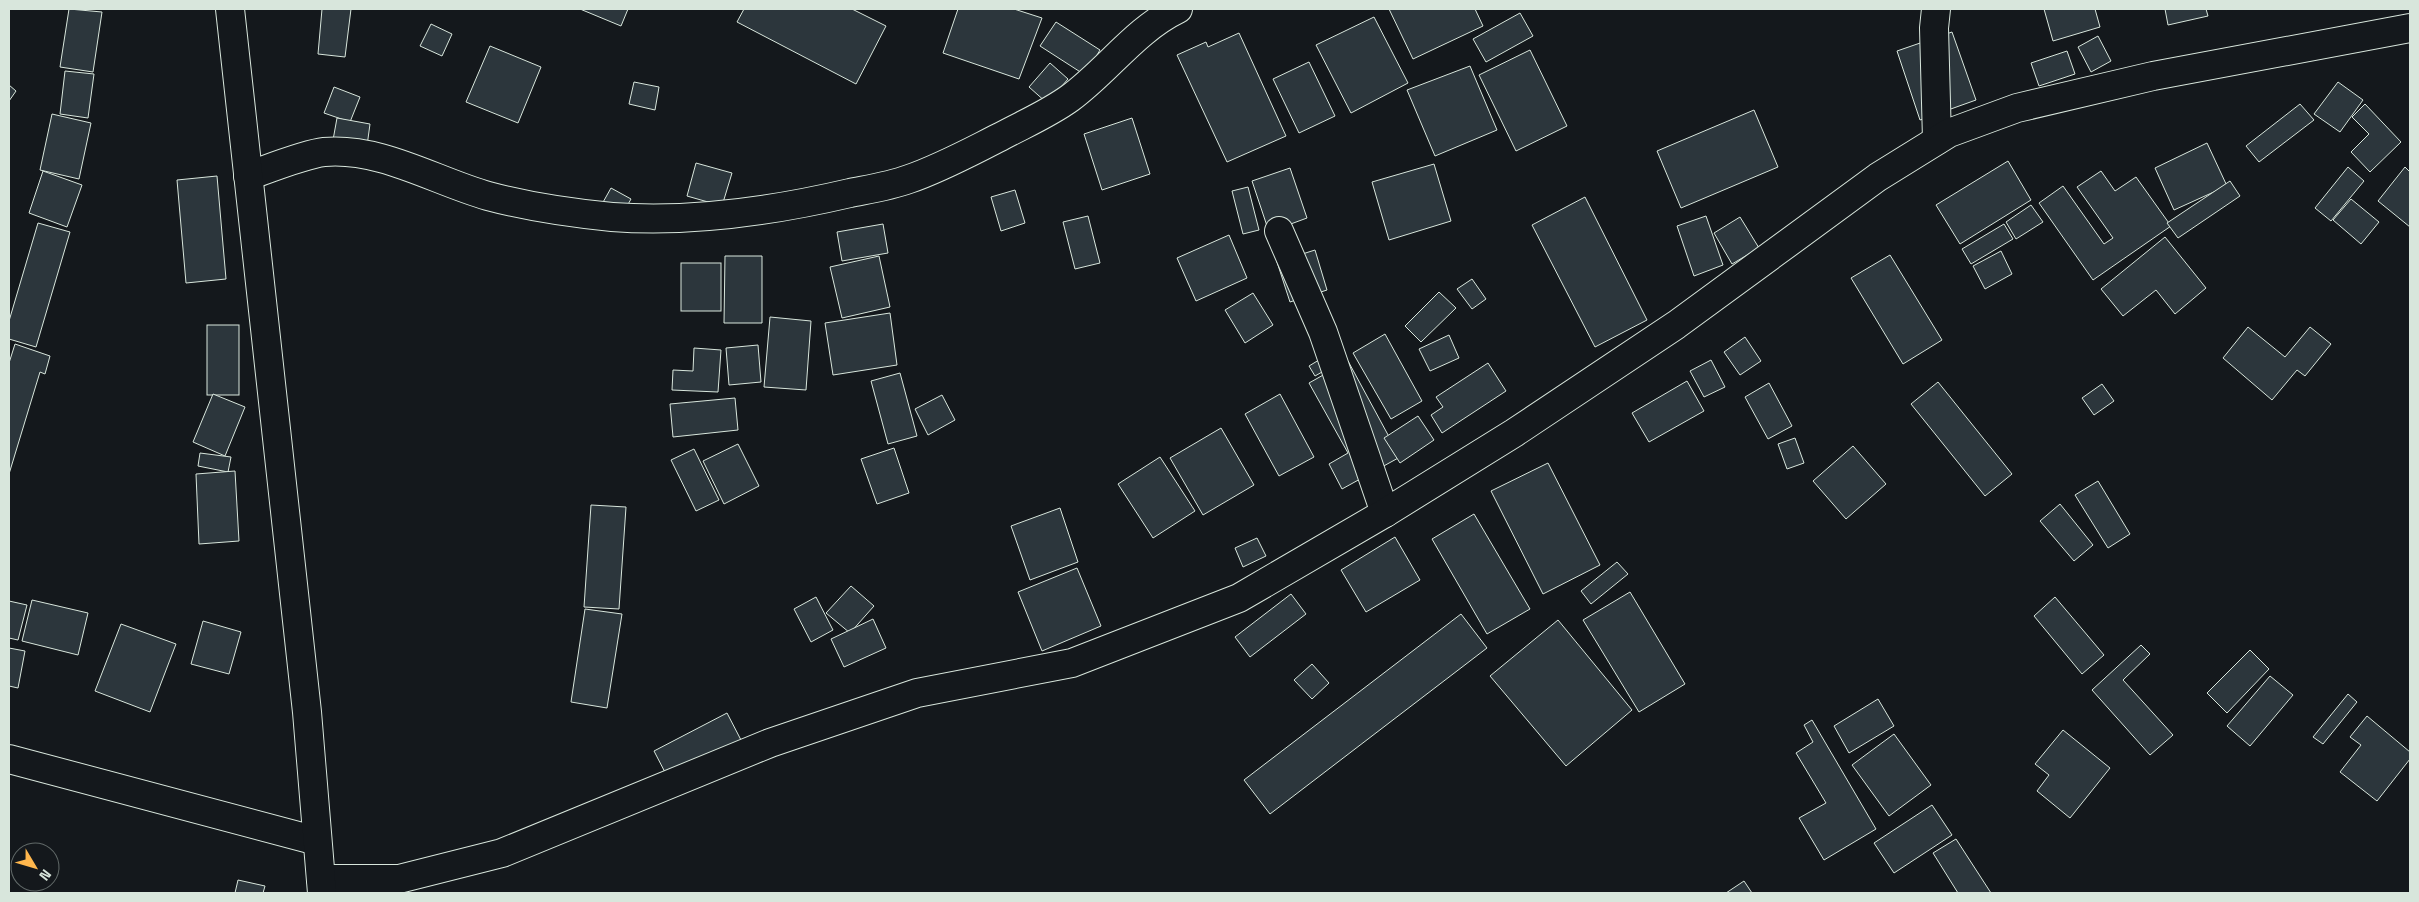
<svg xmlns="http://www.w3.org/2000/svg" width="2419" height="902" font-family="'Space Grotesk',sans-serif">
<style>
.building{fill:#2c363c;stroke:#d8e6dc}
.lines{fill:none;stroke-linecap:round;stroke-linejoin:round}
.minor-casing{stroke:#d8e6dc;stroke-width:30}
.tertiary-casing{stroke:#d8e6dc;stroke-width:30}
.minor{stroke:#14181c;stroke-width:28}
.tertiary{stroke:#14181c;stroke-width:28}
</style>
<rect width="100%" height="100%" fill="#14181c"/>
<g class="building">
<path d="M69 9 102 12 93 72 60 67Z"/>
<path d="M322 9H351L345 57 318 54Z"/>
<path d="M580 9H628L621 26Z"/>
<path d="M744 9H852L886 26 856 84 737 22Z"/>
<path d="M958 9H1014L1042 18 1019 79 943 53Z"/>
<path d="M1389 9H1475L1483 26 1413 59Z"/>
<path d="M2044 9H2095L2100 27 2053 41Z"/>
<path d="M2165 9H2206L2208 16 2168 25Z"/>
<path d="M1520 13 1533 36 1486 62 1473 39Z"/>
<path d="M1374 17 1408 83 1351 113 1316 45Z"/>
<path d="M1056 22 1100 50 1085 75 1040 46Z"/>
<path d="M431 24 452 34 442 56 420 46Z"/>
<path d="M1952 32 1976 100 1920 120 1897 51Z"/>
<path d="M1239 33 1286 136 1227 162 1177 55 1206 42 1208 47Z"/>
<path d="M2098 36 2111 61 2091 72 2078 47Z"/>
<path d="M490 46 541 67 518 123 466 102Z"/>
<path d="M1530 50 1567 126 1516 151 1479 75Z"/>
<path d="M2067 51 2075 74 2039 86 2031 63Z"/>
<path d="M1309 62 1335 116 1299 133 1273 79Z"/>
<path d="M1050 63 1068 79 1047 103 1029 87Z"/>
<path d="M1470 66 1497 130 1435 156 1407 90Z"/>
<path d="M65 71 94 74 88 118 60 114Z"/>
<path d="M634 82 659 87 655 110 629 104Z"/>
<path d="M2338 82 2363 100 2340 132 2314 114Z"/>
<path d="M9 85 16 91 9 101Z"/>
<path d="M334 87 360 97 350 122 324 113Z"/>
<path d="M2300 104 2314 120 2259 162 2246 146Z"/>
<path d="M2365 104 2401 142 2370 172 2351 152 2369 134 2352 117Z"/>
<path d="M1754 110 1778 167 1681 208 1657 151Z"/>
<path d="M52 114 91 123 79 179 40 170Z"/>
<path d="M337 118 370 124 367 146 333 140Z"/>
<path d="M1132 118 1150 174 1102 190 1084 134Z"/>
<path d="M2207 143 2227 186 2174 210 2155 168Z"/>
<path d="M2008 161 2031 200 1960 244 1936 205Z"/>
<path d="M696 163 732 173 722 206 687 196Z"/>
<path d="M1434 164 1451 221 1389 240 1372 182Z"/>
<path d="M2348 167 2364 181 2331 221 2315 208Z"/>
<path d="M2405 167 2410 172V227L2378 201Z"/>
<path d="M1290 168 1307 218 1269 232 1252 181Z"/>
<path d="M43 171 82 185 67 227 29 213Z"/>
<path d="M2101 171 2115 191 2136 177 2171 226 2093 280 2039 203 2063 186 2104 244 2113 238 2077 187Z"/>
<path d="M217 176 226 279 186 283 177 180Z"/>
<path d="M2230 181 2240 196 2178 238 2167 223Z"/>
<path d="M1248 187 1259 230 1243 234 1232 191Z"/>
<path d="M611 188 631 199 622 215 602 204Z"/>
<path d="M1015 190 1025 223 1001 231 991 197Z"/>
<path d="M1585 197 1647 320 1595 347 1532 225Z"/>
<path d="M2351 199 2379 222 2361 244 2333 220Z"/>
<path d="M2031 205 2043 222 2016 239 2006 222Z"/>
<path d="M1088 216 1100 263 1075 269 1063 222Z"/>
<path d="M1706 216 1723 265 1694 276 1677 226Z"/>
<path d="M1740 217 1759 248 1732 264 1714 233Z"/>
<path d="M38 223 70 232 36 347 9 339V321Z"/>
<path d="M883 224 888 253 842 261 837 232Z"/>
<path d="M2004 224 2013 239 1971 264 1962 249Z"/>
<path d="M1229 235 1247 278 1196 301 1177 258Z"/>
<path d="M2165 237 2206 288 2175 314 2156 290 2123 316 2101 289Z"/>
<path d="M1315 250 1327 290 1290 302 1277 262Z"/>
<path d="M2001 251 2012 274 1985 289 1973 266Z"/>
<path d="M1890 255 1942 340 1903 364 1851 278Z"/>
<path d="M725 256H762V323H724Z"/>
<path d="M879 256 890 307 842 318 830 267Z"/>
<rect x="681" y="263" width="40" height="48"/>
<path d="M1472 279 1486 299 1472 309 1457 289Z"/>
<path d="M1439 292 1456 308 1421 342 1405 326Z"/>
<path d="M1253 293 1273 325 1245 343 1225 310Z"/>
<path d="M890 313 897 365 833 375 825 323Z"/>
<path d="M770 317 811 321 806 390 764 387Z"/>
<rect x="207" y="325" width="32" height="70"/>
<path d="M2248 327 2285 357 2310 327 2331 344 2305 376 2297 370 2272 400 2223 358Z"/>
<path d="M1385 334 1422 401 1391 419 1353 353Z"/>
<path d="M1449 335 1459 358 1430 371 1419 349Z"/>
<path d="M1745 337 1761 361 1740 375 1724 352Z"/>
<path d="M15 344 50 356 45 374 40 372 9 474V363Z"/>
<path d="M758 345 761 382 729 385 726 348Z"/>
<path d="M694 348 721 350 718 392 672 390 673 370 693 371Z"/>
<path d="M1332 352 1338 363 1315 376 1309 366Z"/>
<path d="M1711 360 1725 387 1704 397 1690 371Z"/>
<path d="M1348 361 1400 457 1342 489 1329 464 1348 453 1309 383Z"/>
<path d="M1488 363 1506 391 1442 433 1431 415 1443 407 1436 397Z"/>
<path d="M900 373 917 436 888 444 871 381Z"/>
<path d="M1687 381 1704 411 1649 442 1632 413Z"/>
<path d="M1938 382 2012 474 1985 496 1911 404Z"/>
<path d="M1769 383 1792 426 1768 439 1745 397Z"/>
<path d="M2102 384 2114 401 2094 415 2082 398Z"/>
<path d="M213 394 245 407 225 456 193 442Z"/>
<path d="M1280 394 1314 457 1279 476 1245 414Z"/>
<path d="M942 395 955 420 928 435 915 409Z"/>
<path d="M735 398 738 430 673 437 670 404Z"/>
<path d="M1418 416 1434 440 1400 463 1384 438Z"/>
<path d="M1221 428 1254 485 1203 515 1170 458Z"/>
<path d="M1795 438 1804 463 1787 469 1778 444Z"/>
<path d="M738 444 759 486 724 504 703 461Z"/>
<path d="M1853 446 1886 484 1846 519 1813 481Z"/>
<path d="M894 448 909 493 877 504 861 459Z"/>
<path d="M694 449 719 500 696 511 671 460Z"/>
<path d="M200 453 231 457 228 472 198 466Z"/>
<path d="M1160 457 1195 511 1153 538 1118 484Z"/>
<path d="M1548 463 1600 565 1543 594 1491 491Z"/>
<path d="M235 471 239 541 199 544 196 474Z"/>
<path d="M2098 481 2130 534 2108 548 2075 495Z"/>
<path d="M2060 504 2093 545 2074 561 2040 521Z"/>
<path d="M591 505 626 507 619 609 584 607Z"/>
<path d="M1060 508 1078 562 1030 580 1011 526Z"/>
<path d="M1474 514 1530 609 1487 634 1432 539Z"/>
<path d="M1395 537 1420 580 1366 612 1341 570Z"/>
<path d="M1257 538 1266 556 1243 567 1235 548Z"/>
<path d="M1617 562 1628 574 1591 604 1581 591Z"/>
<path d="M1077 568 1101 626 1042 651 1018 592Z"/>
<path d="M851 586 874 606 850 633 826 613Z"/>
<path d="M1630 592 1685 684 1639 712 1583 620Z"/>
<path d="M1291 594 1306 614 1250 657 1235 637Z"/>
<path d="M816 597 833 630 811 642 794 609Z"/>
<path d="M2055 597 2104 655 2082 674 2034 616Z"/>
<path d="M32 600 88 613 78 655 22 641Z"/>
<path d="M9 601 27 605 18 640 9 638Z"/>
<path d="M585 609 622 614 607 708 571 702Z"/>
<path d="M1461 614 1487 648 1270 814 1244 780Z"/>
<path d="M873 619 886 648 844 667 831 639Z"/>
<path d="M1558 620 1632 710 1566 766 1490 676Z"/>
<path d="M203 621 241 632 229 674 191 664Z"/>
<path d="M121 624 176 644 150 712 95 691Z"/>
<path d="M2141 645 2150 654 2123 680 2173 735 2150 755 2092 690Z"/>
<path d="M9 648 25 651 18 688 9 686Z"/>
<path d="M2250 650 2269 669 2227 713 2207 693Z"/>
<path d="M1312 664 1329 683 1312 699 1294 680Z"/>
<path d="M2270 676 2293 695 2250 746 2227 726Z"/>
<path d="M2348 694 2357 702 2323 744 2313 737Z"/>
<path d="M1878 699 1894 726 1849 753 1834 726Z"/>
<path d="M727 713 741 740 668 778 654 751Z"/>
<path d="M2367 716 2410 752V759L2377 801 2340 772 2361 745 2350 737Z"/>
<path d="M1812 720 1876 829 1824 860 1799 818 1826 803 1796 753 1813 742 1804 725Z"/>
<path d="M2063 730 2110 768 2070 818 2037 791 2049 775 2035 764Z"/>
<path d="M1894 734 1931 785 1889 816 1852 765Z"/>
<path d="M1932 805 1952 835 1894 873 1874 843Z"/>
<path d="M1956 839 1991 893H1958L1933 853Z"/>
<path d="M238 880 265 886 263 893H235Z"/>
<path d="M1744 881 1752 893H1726Z"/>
</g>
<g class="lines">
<defs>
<g id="minor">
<path d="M1936 9 1934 28 1937 140"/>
<path d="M248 176C268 169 305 154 324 152 381 147 435 181 488 196 529 207 570 213 612 217 692 223 773 211 850 193 870 189 890 186 909 179 941 168 970 152 1000 137 1024 124 1048 114 1070 98 1108 70 1135 30 1178 9"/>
<path d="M1279 231 1323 332 1385 513"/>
<path d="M9 759 317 841"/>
<path d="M321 879H399L502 853 770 743 917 693 1072 663 1239 598 1385 513 1514 433 1676 325 1878 177 1949 133 2017 108 2153 76 2410 28"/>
</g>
<path id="tertiary" d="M230 9 307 712 322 893"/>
</defs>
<use href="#minor" class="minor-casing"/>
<use href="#tertiary" class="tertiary-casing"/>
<use href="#minor" class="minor"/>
<use href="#tertiary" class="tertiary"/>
</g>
<rect width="2419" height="902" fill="none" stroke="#d8e6dc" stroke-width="20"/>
<g transform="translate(35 867) rotate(128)"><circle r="24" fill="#14181c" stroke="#626a69"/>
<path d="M0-4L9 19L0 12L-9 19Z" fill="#ffb74d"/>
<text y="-8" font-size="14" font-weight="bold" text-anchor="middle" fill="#d8e6dc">N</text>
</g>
</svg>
